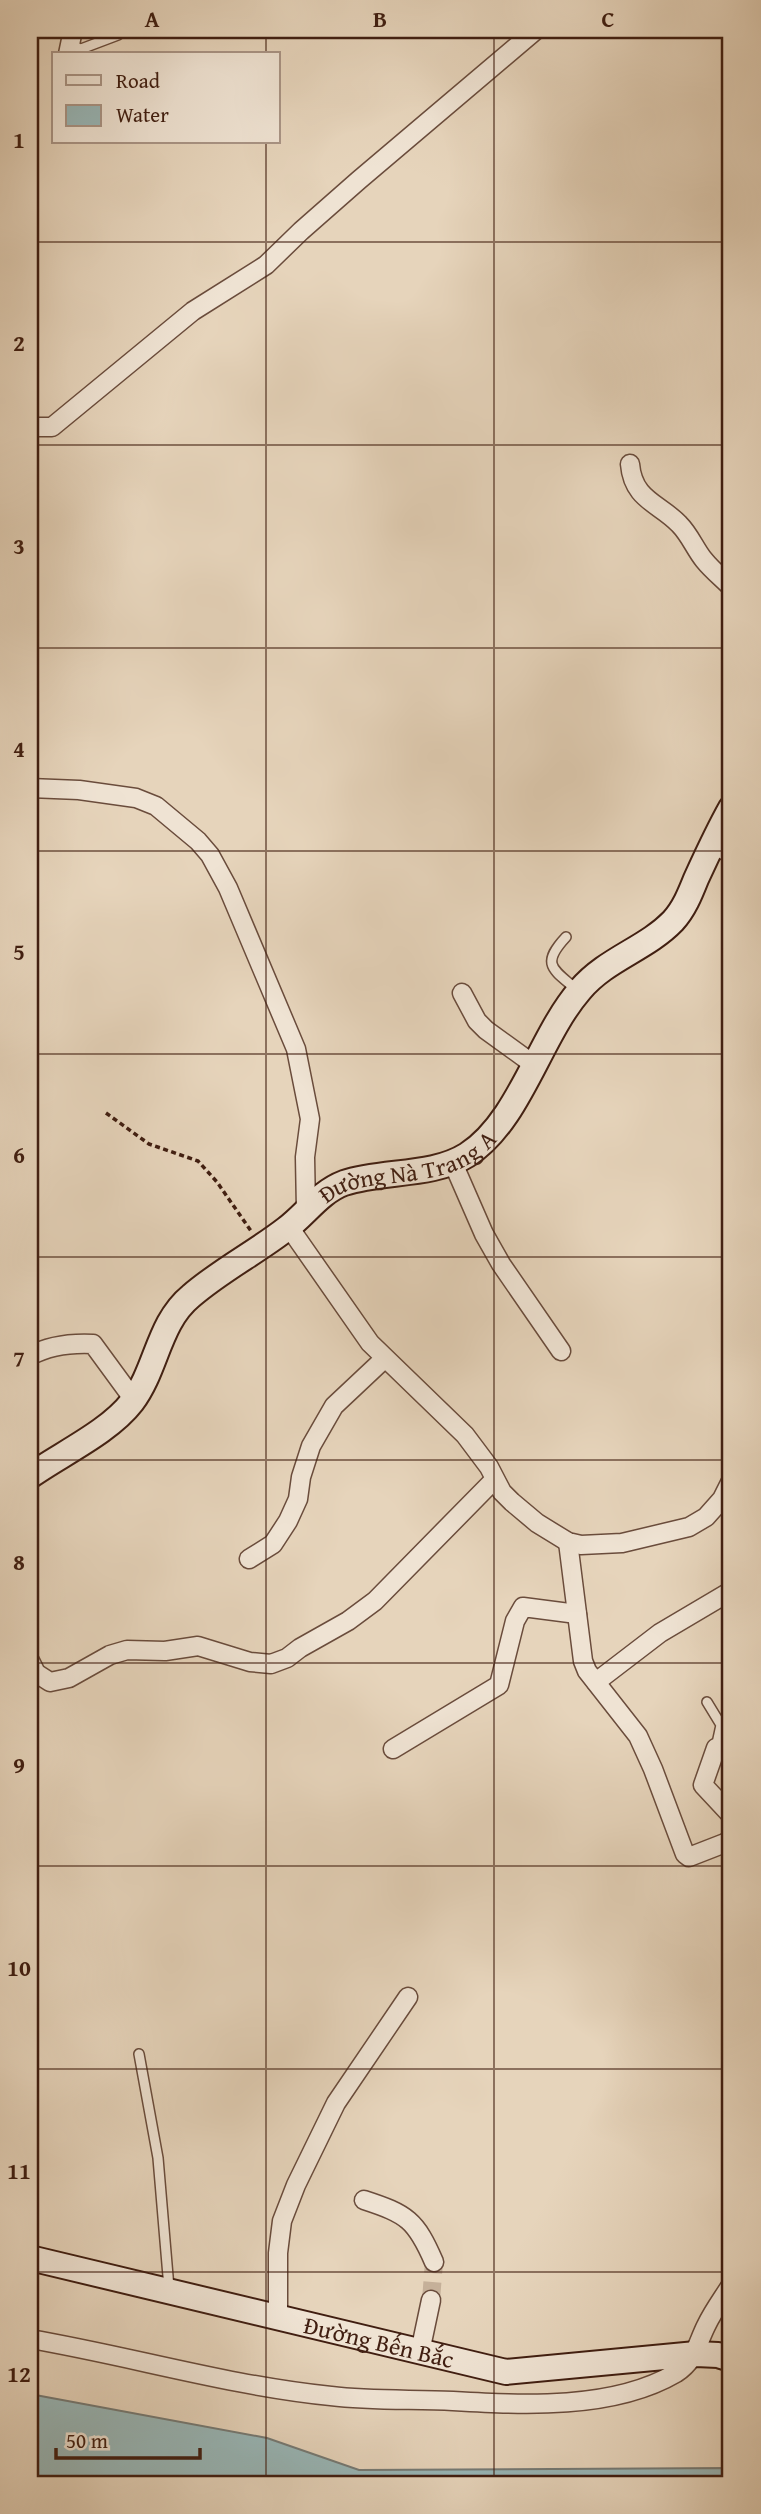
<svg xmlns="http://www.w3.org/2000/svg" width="761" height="2514" font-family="'Gentium Book Plus',serif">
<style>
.water{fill:#98b7b8;stroke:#757a75;stroke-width:2}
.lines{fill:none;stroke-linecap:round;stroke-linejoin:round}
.street-tunnel{stroke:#c5b099;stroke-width:18;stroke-dasharray:18 9;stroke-linecap:butt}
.lane-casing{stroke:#6a4c3c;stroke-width:12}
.street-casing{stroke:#6a4c3c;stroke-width:21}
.secondary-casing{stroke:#401e11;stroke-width:28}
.path{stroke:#401e11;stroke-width:3.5;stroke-dasharray:5 3.5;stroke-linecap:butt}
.lane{stroke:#efe3d3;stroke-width:9}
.street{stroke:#efe3d3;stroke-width:18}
.secondary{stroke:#efe3d3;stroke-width:24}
.grid{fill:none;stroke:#401e11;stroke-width:2;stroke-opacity:0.55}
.labels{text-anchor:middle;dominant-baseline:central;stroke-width:6;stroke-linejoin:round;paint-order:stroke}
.street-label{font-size:24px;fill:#401e11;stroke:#efe3d3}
.neatline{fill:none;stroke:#401e11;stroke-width:2.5}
.grid-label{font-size:23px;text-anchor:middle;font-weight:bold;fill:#401e11}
</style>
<rect width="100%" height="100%" fill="#e6d4bb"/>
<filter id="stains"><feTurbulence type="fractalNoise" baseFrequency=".00286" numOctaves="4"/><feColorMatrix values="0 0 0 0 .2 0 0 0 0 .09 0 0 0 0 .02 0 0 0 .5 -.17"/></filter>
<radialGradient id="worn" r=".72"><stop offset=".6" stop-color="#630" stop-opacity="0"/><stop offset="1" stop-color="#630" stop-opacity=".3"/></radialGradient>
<path class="water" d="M30 2394 267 2438 359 2470 731 2468V2484H30Z"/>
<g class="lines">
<path class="street-tunnel" d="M431 2300 434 2262"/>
<defs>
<g id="lane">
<path d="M72 41 75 47 81 49 118 35 124 30"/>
<path d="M713 848 731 860"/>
<path d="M566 937C540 965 553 969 577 990"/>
<path d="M707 1702 721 1725 716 1748"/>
<path d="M139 2054 158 2158 169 2288"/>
</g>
<g id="street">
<path d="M68 54 73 30"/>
<path d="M30 429 33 427H52L193 311 266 265 301 231 359 180 536 30"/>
<path d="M630 464C633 500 659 503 679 524 690 535 695 549 704 560 712 570 722 578 731 587"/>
<path d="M30 788 79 790 136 798 156 806 198 841 210 855 228 888 296 1049 310 1119 305 1157 306 1210"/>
<path d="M462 993 477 1021 486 1030 533 1064"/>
<path d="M453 1163 484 1234 501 1264 561 1351"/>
<path d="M289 1227 370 1343 465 1435 489 1467 502 1492 512 1502 537 1523 568 1542 581 1545 622 1543 689 1527 706 1517 722 1499 731 1481"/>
<path d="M30 1356C48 1346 72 1343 93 1344L134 1400"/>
<path d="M568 1542 583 1661 587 1671 638 1736 653 1769 685 1854 689 1857 725 1843 731 1839"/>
<path d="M249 1559 273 1544 288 1521 298 1499 301 1477 311 1446 334 1406 384 1359"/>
<path d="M30 1661 36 1673 50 1682 69 1678 110 1655 127 1650 165 1651 198 1646 250 1662 271 1664 287 1658 300 1648 348 1621 375 1601 494 1480"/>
<path d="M596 1682 660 1633 731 1591"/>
<path d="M393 1749 499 1685 515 1621 523 1607 577 1614"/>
<path d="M731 1751 722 1747 716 1748 703 1785 731 1815"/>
<path d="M364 2200C407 2214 416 2220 434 2262"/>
<path d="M278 2318V2253L282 2221 296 2185 336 2103 408 1997"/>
<path d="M30 2339C130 2356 230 2386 331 2396 371 2401 413 2399 453 2401 523 2405 613 2410 676 2373 695 2361 697 2344 706 2326 713 2311 723 2298 731 2285"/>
<path d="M420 2352 431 2300"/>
</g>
<g id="secondary">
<path id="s1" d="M30 1476C61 1454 109 1432 132 1402 157 1369 158 1323 191 1296 221 1270 255 1253 286 1229 306 1214 320 1192 344 1183 383 1170 432 1177 467 1155 520 1121 539 1037 580 990 606 959 646 949 673 921 684 909 690 894 696 879 707 855 718 831 731 808"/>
<path id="s2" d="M30 2258 506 2372 696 2354 718 2355 731 2359"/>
</g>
</defs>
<use href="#lane" class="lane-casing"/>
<use href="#street" class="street-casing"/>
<use href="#secondary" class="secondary-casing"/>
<path class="path" d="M106 1113 149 1144 198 1161 217 1182 251 1231"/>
<use href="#lane" class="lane"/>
<use href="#street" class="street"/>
<use href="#secondary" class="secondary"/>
</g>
<path class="grid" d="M266 30V54M494 30V2484M266 142V2484M30 242H731M30 445H731M30 648H731M30 851H731M30 1054H731M30 1257H731M30 1460H731M30 1663H731M30 1866H731M30 2069H731M30 2272H731"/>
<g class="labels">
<g class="street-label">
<text stroke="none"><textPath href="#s1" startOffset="506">Đường Nà Trang A</textPath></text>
<text stroke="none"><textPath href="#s2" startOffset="359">Đường Bến Bắc</textPath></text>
</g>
</g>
<rect width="761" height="2514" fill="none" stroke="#e6d4bb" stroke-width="77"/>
<rect x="52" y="52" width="228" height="91" fill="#efe3d3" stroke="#a99485" stroke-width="2"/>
<rect x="66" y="75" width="35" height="10" fill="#efe3d3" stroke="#a99485" stroke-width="2"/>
<text x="116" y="88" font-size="21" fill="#401e11">Road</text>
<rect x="66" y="105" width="35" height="21" fill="#98b7b8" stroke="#a99485" stroke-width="2"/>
<text x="116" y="122" font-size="21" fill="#401e11">Water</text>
<path d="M56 2448v10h144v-10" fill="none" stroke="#401e11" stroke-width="3.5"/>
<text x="66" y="2448" font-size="21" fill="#401e11" stroke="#efe3d3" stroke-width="5" paint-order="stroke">50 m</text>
<rect x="38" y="38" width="684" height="2438" class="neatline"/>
<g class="grid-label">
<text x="152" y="27">A</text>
<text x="380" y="27">B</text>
<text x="608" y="27">C</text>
<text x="19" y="148">1</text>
<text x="19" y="351">2</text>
<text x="19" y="554">3</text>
<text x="19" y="757">4</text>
<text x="19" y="960">5</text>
<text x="19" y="1163">6</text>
<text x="19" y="1367">7</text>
<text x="19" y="1570">8</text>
<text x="19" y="1773">9</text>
<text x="19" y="1976">10</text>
<text x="19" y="2179">11</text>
<text x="19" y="2382">12</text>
</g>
<rect width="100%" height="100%" filter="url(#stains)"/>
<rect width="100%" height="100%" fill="url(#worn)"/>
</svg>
